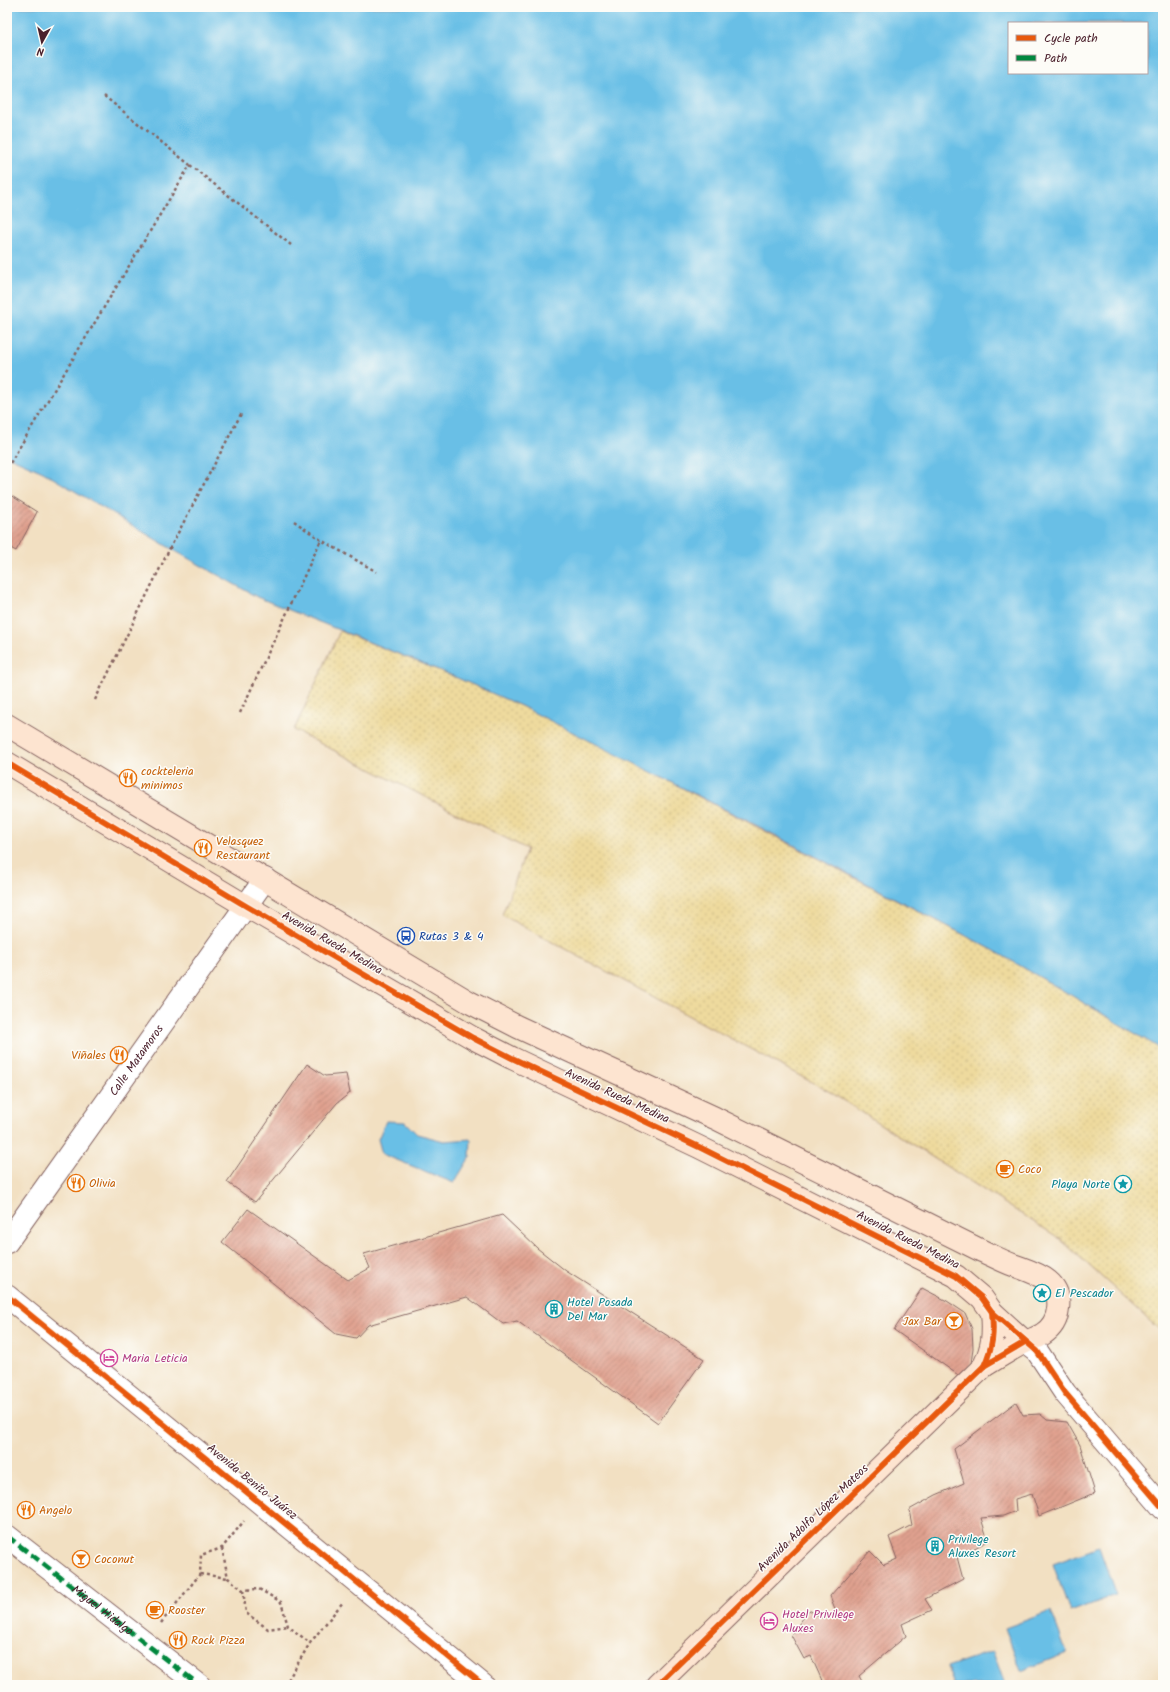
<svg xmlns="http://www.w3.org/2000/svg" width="1170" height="1692" font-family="Kalam,sans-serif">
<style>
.sand{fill:url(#sand-dots);stroke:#9c7c64}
.water{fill:#69bfe6;stroke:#5a6f88;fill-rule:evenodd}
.building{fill:url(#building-hatch)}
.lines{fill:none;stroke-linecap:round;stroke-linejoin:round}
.street-casing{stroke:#856360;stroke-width:24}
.secondary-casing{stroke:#856360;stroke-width:24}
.path{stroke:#856360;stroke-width:2.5;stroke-dasharray:3 3;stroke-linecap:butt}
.street{stroke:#fff;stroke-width:22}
.secondary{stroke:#fde4d0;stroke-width:22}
.quiet{stroke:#00873e;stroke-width:5;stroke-dasharray:10 5;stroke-linecap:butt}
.cycleway-casing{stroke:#fdfcf7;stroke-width:8}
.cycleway{stroke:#e8590c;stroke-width:6}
.labels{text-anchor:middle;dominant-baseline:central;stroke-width:3;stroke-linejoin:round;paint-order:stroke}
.food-label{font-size:12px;fill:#c56008;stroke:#fdfcf7;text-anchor:start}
.transit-label{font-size:12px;fill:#164399;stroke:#fdfcf7;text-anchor:start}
.street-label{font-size:12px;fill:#4a1f2b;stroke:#fdfcf7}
.culture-label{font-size:12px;fill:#0d838f;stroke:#fdfcf7;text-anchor:start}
.hotel-label{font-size:12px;fill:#b23c85;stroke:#fdfcf7;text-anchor:start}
</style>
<defs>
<pattern id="sand-dots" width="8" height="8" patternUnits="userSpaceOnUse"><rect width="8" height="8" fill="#eeda9e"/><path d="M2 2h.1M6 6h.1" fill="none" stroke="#cebb88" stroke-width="1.8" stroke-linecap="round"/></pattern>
<pattern id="building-hatch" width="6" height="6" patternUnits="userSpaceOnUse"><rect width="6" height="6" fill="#e0a18f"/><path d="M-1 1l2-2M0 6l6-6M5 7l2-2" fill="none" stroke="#b88375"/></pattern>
</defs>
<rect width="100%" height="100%" fill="#fdfcf7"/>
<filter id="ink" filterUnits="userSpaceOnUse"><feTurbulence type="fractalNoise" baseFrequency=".025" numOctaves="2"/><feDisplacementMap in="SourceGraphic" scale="8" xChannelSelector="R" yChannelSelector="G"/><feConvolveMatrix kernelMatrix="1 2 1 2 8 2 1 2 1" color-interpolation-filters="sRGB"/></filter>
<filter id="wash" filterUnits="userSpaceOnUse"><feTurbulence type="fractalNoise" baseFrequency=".012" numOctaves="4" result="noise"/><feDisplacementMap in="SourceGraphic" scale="16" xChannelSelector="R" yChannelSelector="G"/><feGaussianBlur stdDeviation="0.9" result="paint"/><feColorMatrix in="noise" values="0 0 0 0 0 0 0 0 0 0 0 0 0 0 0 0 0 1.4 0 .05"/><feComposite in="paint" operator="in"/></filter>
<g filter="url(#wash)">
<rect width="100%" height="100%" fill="#f2e0c2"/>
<path class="sand" d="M340 631 446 673 521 706 615 753 993 950 1069 994 1163 1050V1333L1059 1238 830 1092 502 915 527 849 294 730Z"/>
<g class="water">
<path d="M7 7H1163V1050L1069 994 993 950 752 823 521 706 446 673 257 597 170 548 43 472 7 456ZM1009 23H1147V73H1009Z"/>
<path d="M386 1121 405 1122 417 1134 444 1141 471 1139 470 1157 454 1183 382 1154 378 1139Z"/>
<path d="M1099 1547 1116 1595 1070 1612 1053 1564Z"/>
<path d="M1051 1611 1067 1653 1021 1671 1005 1628Z"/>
<path d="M993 1651 1005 1685H954L947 1667Z"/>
</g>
<g id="blocks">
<g class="building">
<path d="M7 493 37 512 16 551 7 546Z"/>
<path d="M307 1064 325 1076 346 1074 350 1093 337 1103 255 1202 227 1182Z"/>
<path d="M248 1209 348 1280 370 1268 364 1254 502 1215 537 1248 566 1271 704 1359 658 1423 517 1321 503 1324 467 1297 368 1325 356 1338 336 1334 222 1242Z"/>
<path d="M922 1288 947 1301 965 1313 972 1329 973 1348 971 1364 961 1377 894 1330Z"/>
<path d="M1016 1402 1023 1415 1040 1414 1047 1420 1067 1422 1080 1445 1095 1493 1039 1516 1032 1494 1015 1499 1016 1511 1003 1516 981 1518 988 1541 957 1557 963 1579 925 1599 932 1610 902 1624 906 1636 859 1676 864 1685H824L811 1656 804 1659 791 1635 809 1610 822 1618 837 1614 830 1596 870 1551 884 1565 897 1559 889 1537 912 1525 909 1510 936 1495 964 1483 954 1449Z"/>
</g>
</g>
</g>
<g filter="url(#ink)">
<use href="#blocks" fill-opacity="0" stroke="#856360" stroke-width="1"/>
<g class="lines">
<defs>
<g id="street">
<path id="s1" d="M7 1242 265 879"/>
<path d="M7 1296 483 1685"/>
<path d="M1025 1342 1037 1351 1065 1393 1163 1508"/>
<path d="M7 1536 199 1685"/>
</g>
<g id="secondary">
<path d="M7 725 469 1002 518 1027 715 1118 980 1250C991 1255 1002 1261 1013 1265 1034 1273 1062 1279 1058 1309 1057 1319 1052 1328 1043 1334 1037 1338 1030 1340 1023 1343 1010 1350 997 1358 984 1366L657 1685"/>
<path d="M7 763 246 906 473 1038 512 1058 699 1147 956 1276 982 1298 992 1312 1025 1342"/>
<path d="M984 1366C993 1346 994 1334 992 1312"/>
</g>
</defs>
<use href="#street" class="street-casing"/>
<use href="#secondary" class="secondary-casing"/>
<g class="path">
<path d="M104 96 190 165"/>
<path d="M7 468 190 165 291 245"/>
<path d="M294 521 321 540 377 572"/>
<path d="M95 700 170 548 241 414"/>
<path d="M240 713 321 540"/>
<path d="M222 1548 228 1578 243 1590 259 1589 281 1602 288 1626 310 1643 343 1602"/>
<path d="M200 1574 228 1578"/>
<path d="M243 1590 246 1613 268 1629 288 1626"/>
<path d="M161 1623 200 1574 201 1555 222 1548 244 1521"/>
<path d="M285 1685 310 1643"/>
</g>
<use href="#street" class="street"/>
<use href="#secondary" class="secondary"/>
<path class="quiet" id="s2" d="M7 1536 199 1685"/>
<defs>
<g id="cycleway">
<path d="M7 763 246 906 473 1038 512 1058 699 1147 956 1276 982 1298 992 1312 1037 1351 1065 1393 1163 1508"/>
<path d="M7 1296 483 1685"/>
<path d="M984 1366C993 1346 994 1334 992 1312"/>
<path d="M657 1685 984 1366 1025 1342"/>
</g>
</defs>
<use href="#cycleway" class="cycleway-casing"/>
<use href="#cycleway" class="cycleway"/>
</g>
</g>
<defs>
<symbol id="restaurant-ring" viewBox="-11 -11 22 22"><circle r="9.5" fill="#fdfcf7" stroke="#e8710a" stroke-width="1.5"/><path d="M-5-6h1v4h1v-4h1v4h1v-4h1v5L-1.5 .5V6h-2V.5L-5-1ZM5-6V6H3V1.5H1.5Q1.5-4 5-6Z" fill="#e8710a"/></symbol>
<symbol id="bus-ring" viewBox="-11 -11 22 22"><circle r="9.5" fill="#fdfcf7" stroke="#1a4fb4" stroke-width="1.5"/><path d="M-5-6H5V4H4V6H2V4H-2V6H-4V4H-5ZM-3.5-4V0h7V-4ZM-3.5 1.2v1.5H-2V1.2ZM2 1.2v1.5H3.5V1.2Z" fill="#1a4fb4"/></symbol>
<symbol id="cafe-ring" viewBox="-11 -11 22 22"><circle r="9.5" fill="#fdfcf7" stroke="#e8710a" stroke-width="1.5"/><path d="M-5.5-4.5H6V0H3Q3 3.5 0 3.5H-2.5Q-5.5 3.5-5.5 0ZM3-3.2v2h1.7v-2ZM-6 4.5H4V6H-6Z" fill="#e8710a"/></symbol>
<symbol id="sight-ring" viewBox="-11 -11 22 22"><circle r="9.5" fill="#fdfcf7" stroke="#0f9aa8" stroke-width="1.5"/><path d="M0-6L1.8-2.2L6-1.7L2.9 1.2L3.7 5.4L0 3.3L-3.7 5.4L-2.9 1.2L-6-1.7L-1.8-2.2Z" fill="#0f9aa8"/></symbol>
<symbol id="building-ring" viewBox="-11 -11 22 22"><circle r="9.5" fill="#fdfcf7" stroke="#0f9aa8" stroke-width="1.5"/><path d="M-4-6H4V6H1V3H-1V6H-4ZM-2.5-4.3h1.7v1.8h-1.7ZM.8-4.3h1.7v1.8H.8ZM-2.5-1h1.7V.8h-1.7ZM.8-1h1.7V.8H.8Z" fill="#0f9aa8"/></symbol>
<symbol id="bar-ring" viewBox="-11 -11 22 22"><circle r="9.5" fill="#fdfcf7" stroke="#e8710a" stroke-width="1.5"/><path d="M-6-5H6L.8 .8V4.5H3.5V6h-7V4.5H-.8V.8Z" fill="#e8710a"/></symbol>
<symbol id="hotel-ring" viewBox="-11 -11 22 22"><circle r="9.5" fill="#fdfcf7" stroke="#d1479c" stroke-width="1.5"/><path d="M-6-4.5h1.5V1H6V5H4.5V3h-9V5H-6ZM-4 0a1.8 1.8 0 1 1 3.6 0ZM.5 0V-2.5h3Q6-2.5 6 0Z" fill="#d1479c"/></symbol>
</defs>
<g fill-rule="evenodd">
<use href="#restaurant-ring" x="118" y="768" width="20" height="20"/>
<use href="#restaurant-ring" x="193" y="838" width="20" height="20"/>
<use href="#bus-ring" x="396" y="926" width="20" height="20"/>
<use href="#restaurant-ring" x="109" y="1045" width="20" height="20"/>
<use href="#cafe-ring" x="995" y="1159" width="20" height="20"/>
<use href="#restaurant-ring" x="66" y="1173" width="20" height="20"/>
<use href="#sight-ring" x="1113" y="1174" width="20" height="20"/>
<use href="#sight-ring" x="1032" y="1283" width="20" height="20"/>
<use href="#building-ring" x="544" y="1299" width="20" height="20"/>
<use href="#bar-ring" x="944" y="1311" width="20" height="20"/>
<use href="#hotel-ring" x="99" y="1348" width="20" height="20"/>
<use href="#restaurant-ring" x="16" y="1500" width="20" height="20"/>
<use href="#building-ring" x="925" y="1536" width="20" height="20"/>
<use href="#bar-ring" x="71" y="1549" width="20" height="20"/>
<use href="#cafe-ring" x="145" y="1600" width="20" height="20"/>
<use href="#hotel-ring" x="759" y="1611" width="20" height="20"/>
<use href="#restaurant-ring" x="168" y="1630" width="20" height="20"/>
</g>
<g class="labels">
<g class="food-label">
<text x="141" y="771">cockteleria<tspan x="141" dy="14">minimos</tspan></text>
<text x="216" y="841">Velasquez<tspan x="216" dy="14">Restaurant</tspan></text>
<text x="106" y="1055" text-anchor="end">Viñales</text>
<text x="1018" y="1169">Coco</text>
<text x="89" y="1183">Olivia</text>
<text x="941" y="1321" text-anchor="end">Jax Bar</text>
<text x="39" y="1510">Angelo</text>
<text x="94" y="1559">Coconut</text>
<text x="168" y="1610">Rooster</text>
<text x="191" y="1640">Rock Pizza</text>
</g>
<g class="transit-label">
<text x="419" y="936">Rutas 3 &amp; 4</text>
</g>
<g class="street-label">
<text transform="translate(332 943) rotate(30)">Avenida Rueda Medina</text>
<text stroke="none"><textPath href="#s1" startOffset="223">Calle Matamoros</textPath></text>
<text transform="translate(617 1096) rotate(25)">Avenida Rueda Medina</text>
<text transform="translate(908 1240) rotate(27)">Avenida Rueda Medina</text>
<text transform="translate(252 1482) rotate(39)">Avenida Benito Juárez</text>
<text transform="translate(813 1518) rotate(-44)">Avenida Adolfo López Mateos</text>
<text stroke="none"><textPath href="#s2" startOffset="121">Miguel Hidalgo</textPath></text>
</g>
<g class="culture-label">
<text x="1110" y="1184" text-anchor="end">Playa Norte</text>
<text x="1055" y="1293">El Pescador</text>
<text x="567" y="1302">Hotel Posada<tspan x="567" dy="14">Del Mar</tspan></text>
<text x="948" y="1539">Privilege<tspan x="948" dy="14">Aluxes Resort</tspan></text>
</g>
<g class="hotel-label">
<text x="122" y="1358">Maria Leticia</text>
<text x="782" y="1614">Hotel Privilege<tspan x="782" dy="14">Aluxes</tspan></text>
</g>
</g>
<rect width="1170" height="1692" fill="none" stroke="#fdfcf7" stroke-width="24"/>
<rect x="1008" y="22" width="140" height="52" fill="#fdfcf7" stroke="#b5a4a5"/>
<rect x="1016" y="35" width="20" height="6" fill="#e8590c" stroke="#b5a4a5"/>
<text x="1044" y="42" font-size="12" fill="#4a1f2b">Cycle path</text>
<rect x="1016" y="55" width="20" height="6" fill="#00873e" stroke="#b5a4a5"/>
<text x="1044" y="62" font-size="12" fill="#4a1f2b">Path</text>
<g transform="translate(42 42) rotate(188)" stroke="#fdfcf7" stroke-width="3" paint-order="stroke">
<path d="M0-3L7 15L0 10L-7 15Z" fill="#4a1f2b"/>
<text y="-6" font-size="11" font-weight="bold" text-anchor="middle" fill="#4a1f2b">N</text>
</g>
</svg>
